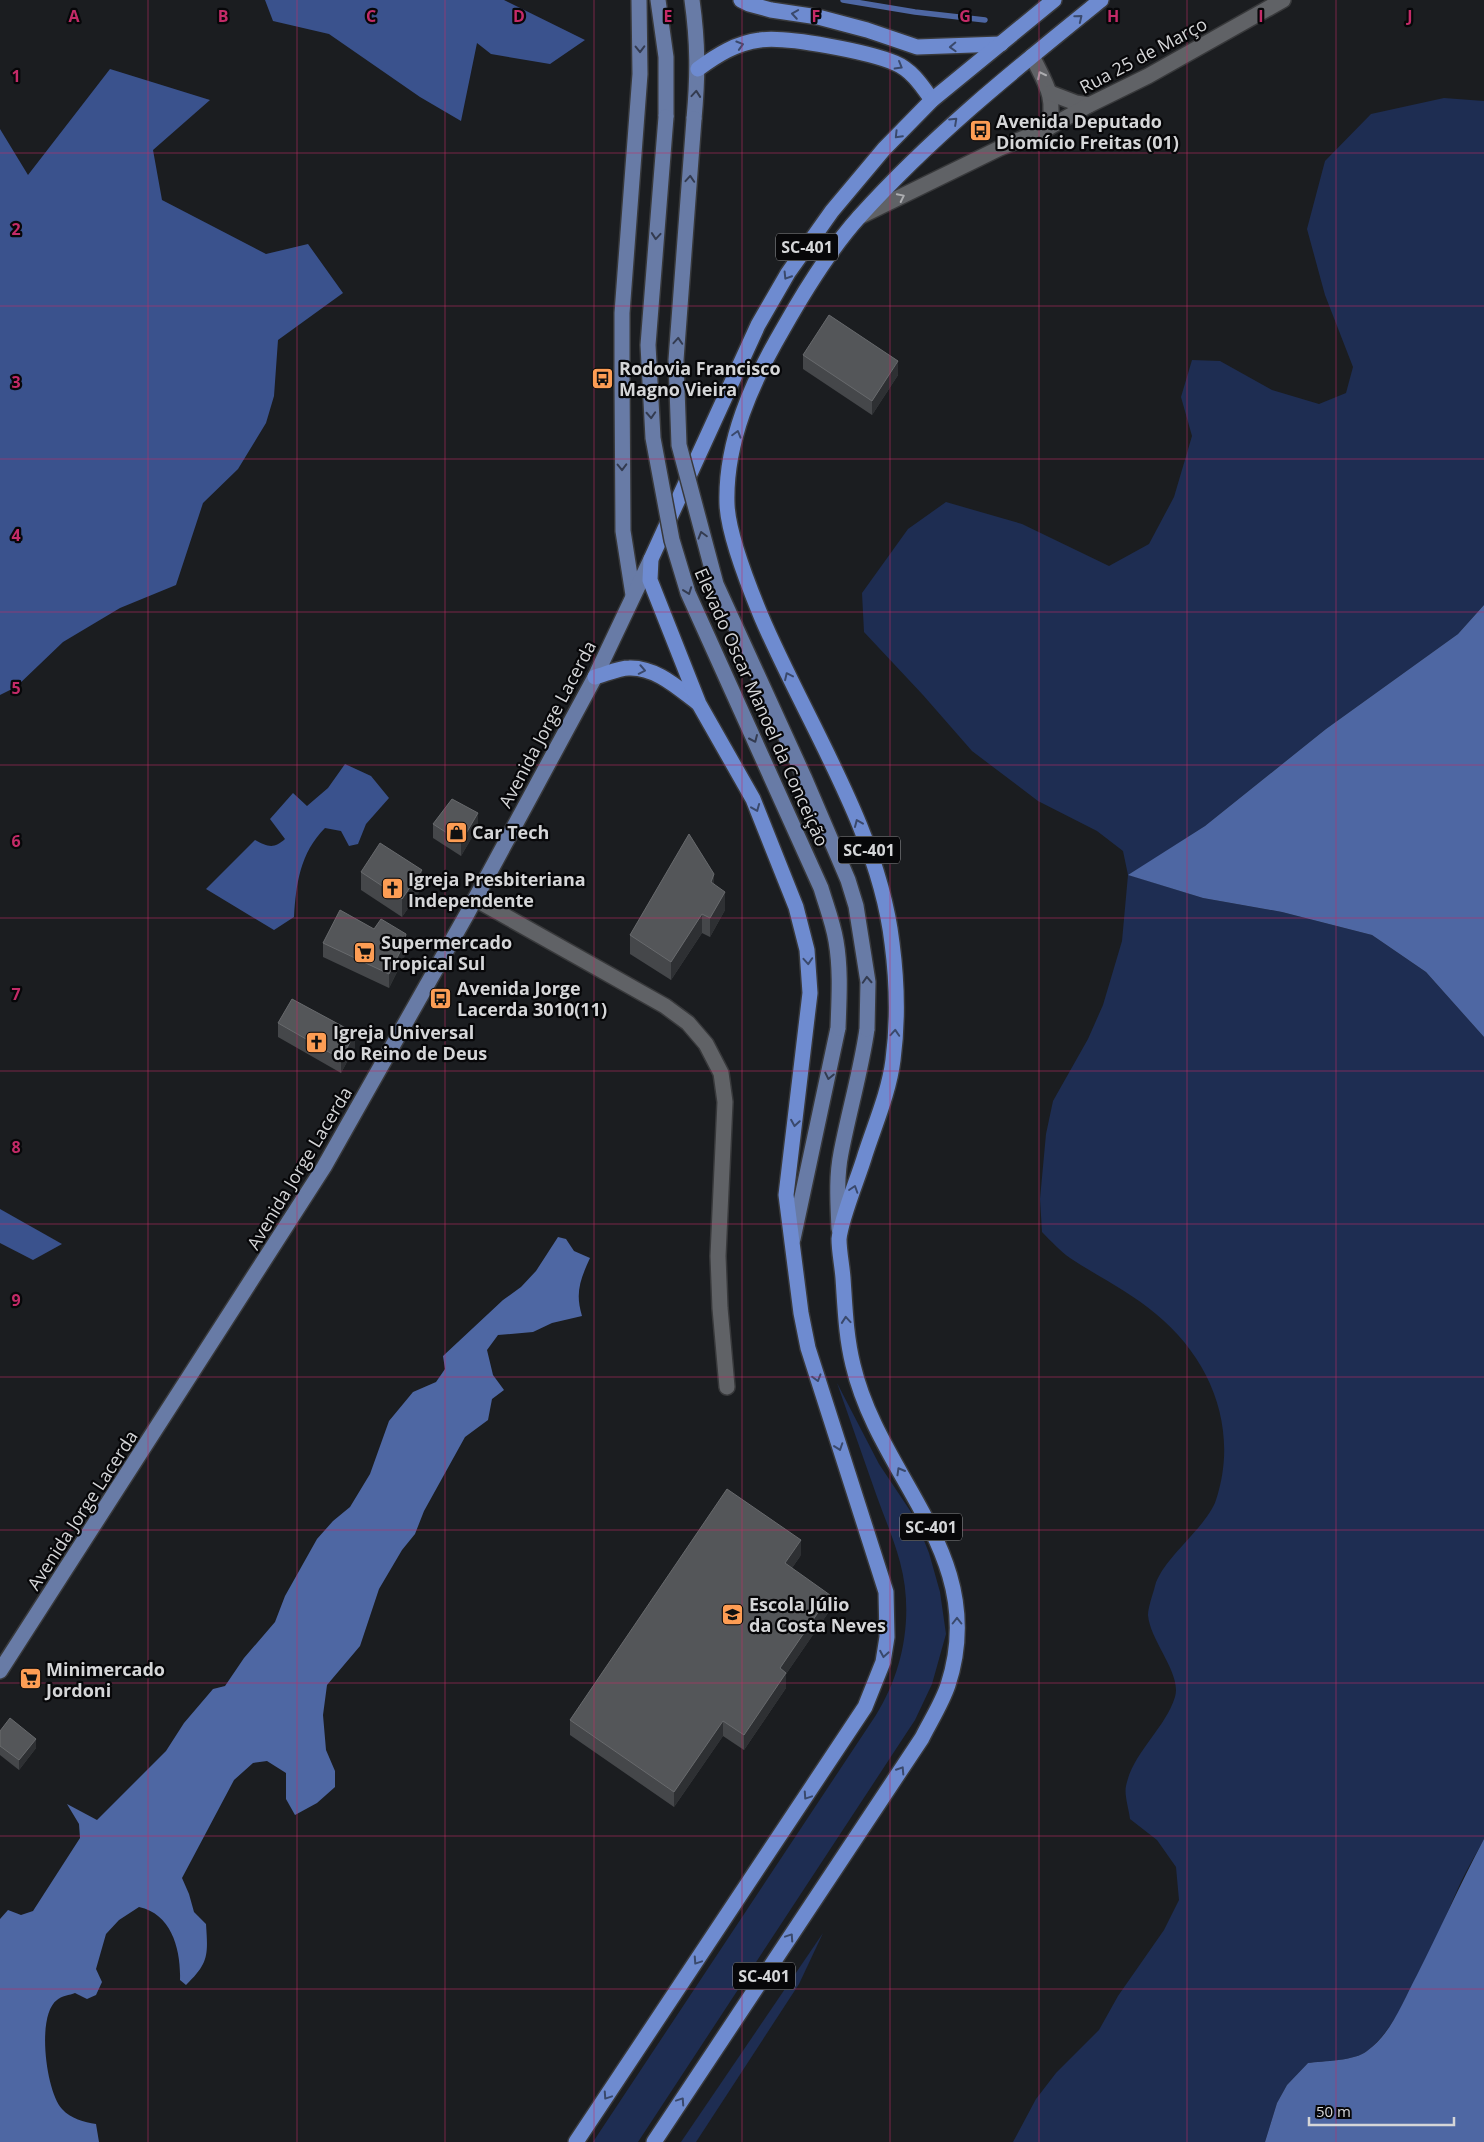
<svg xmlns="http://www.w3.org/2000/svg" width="1484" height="2142" font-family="'Open Sans',sans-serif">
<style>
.green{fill:#1e2d52}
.forest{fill:#3a528d}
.water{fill:#4e67a3}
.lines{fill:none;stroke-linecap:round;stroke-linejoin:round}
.stream{stroke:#4e67a3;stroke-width:5.5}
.minor-casing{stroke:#38393b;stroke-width:18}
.major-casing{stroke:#38393b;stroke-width:18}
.highway-casing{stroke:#38393b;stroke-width:18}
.minor{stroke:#606266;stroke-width:15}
.major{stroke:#687ba6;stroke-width:15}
.highway{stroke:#6e8bd0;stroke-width:15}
.major-bridge-casing{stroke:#38393b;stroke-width:18;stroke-linecap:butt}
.major-bridge{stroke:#687ba6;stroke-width:15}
.wall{fill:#45474a}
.shaded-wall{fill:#2e3033}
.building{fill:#545659;stroke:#686a6d}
.oneway{stroke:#3a496c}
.oneway2{stroke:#333b50}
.oneway3{stroke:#acadb0}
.grid{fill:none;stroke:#c42b68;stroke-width:1;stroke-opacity:0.55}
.labels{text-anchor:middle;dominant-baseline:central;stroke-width:4.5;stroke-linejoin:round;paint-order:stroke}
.shield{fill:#070709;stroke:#97989a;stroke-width:1}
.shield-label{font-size:16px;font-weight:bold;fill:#d5d6d8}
.street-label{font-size:18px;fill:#d5d6d8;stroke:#070709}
.poi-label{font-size:18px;font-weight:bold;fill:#d5d6d8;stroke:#070709;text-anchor:start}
.grid-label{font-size:16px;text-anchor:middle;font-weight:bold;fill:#c42b68;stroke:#070709;stroke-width:4.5;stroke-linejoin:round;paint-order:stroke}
</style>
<rect width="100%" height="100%" fill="#1b1d20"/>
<g class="green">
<path d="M1444 98 1484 101V605L1458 634 1326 729 1205 826 1129 875 1203 898 1282 912 1372 935 1426 972 1484 1037V1839C1475 1856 1464 1874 1456 1893 1438 1933 1402 2026 1367 2051 1355 2061 1323 2061 1308 2063L1287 2085 1277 2103 1265 2142H1013L1036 2099 1056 2073 1099 2030 1118 1996 1164 1930 1179 1900 1176 1867 1157 1840 1130 1819C1129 1810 1124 1795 1126 1786 1133 1752 1165 1729 1175 1697 1182 1674 1150 1641 1148 1615 1148 1607 1153 1594 1155 1586 1162 1559 1207 1527 1216 1500 1239 1430 1212 1360 1156 1314 1130 1292 1099 1277 1070 1258 1060 1251 1051 1241 1042 1232L1040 1199 1046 1134 1053 1101 1088 1039 1103 1005 1122 941 1128 875 1123 851 1097 831 1038 801 972 751 923 695 864 632 862 593 908 529 946 502 1022 524 1109 566 1149 544 1174 497 1192 436 1181 397 1192 360 1220 361 1272 390 1319 404 1346 393 1353 367 1325 295 1307 229 1325 161 1371 114Z"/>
<path d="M837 1383 879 1464 915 1518 929 1553 940 1592 946 1634 932 1684 915 1720 638 2142H593L876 1715C904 1670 914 1614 900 1562 894 1539 884 1517 876 1494 863 1457 850 1420 837 1383Z"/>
<path d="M823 1933 799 1984 696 2142H681Z"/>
</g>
<g class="forest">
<path d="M265 0H504L585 40 550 64 491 54 477 43 461 121 420 97 329 34 273 21Z"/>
<path d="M110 69 210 100 153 150 162 200 266 254 308 244 343 293 278 340 274 396 266 423 238 469 203 503 176 585 120 608 63 642 16 687 0 695V129L28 175Z"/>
<path d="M345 764 371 776 389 798 366 824 358 844 349 846 341 831 325 828C300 853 296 884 294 917L274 930 206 889 255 840C268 847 274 849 285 839L270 819 293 793 307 806 328 788Z"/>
<path d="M0 1209 62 1244 33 1260 0 1243Z"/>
</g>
<g class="water">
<path d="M1484 605V1037L1426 972 1372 935 1282 912 1203 898 1128 875 1205 826 1326 729 1458 634Z"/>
<path d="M558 1237 566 1239 574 1251 590 1258C580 1280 575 1293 582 1316L552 1323 533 1332 498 1335 487 1350 493 1375 504 1390 492 1399 488 1420 465 1437 424 1511 415 1534 402 1550 379 1589 360 1646 327 1685 323 1715 326 1750 335 1771V1787L317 1803 295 1815 286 1799V1773L267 1761 253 1763 234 1780 182 1878 189 1894 194 1912 206 1924C208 1955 209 1963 186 1985L180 1980C181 1950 172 1914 139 1907L119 1920 106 1934 96 1969 102 1982 96 1995 87 1999 75 1993C70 1995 61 1996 57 2000 36 2015 46 2092 62 2109 71 2119 84 2122 96 2124L99 2142H0V1919L8 1910 21 1915 33 1911 80 1838 79 1824 67 1804 97 1820 166 1751 184 1723 213 1689 225 1686 244 1658 275 1622 285 1596 317 1539 333 1521 350 1507 370 1474 389 1421 413 1392 436 1382 445 1369 443 1356 503 1300 521 1287 536 1271Z"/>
<path d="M1484 1839V2142H1265L1277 2103 1287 2085 1308 2063C1323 2061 1355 2061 1367 2051 1392 2033 1403 2001 1417 1975 1440 1930 1460 1884 1484 1839Z"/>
</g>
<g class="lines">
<path class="stream" d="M843 0 915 12 985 20"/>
<defs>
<g id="minor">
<path d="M1032 56C1045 83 1057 97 1048 128"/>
<path d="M1050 93 1076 103 1089 105"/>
<path d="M859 217 1000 148 1048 128 1089 105 1148 76 1283 0"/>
<path d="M475 899 665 1006 688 1023 706 1044 721 1073 725 1102 718 1256 720 1308 727 1387"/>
</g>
<g id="major">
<path d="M658 0 666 57V117"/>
<path d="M692 0C698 43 698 75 694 119"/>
<path d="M633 595 623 531 622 378V313L640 74 639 0"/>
<path d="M839 1229C838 1204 836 1178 841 1153 849 1111 861 1071 867 1029"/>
<path d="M793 1239 838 1028"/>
<path d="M0 1671 324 1167 467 914 595 677 651 559"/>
</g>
<g id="highway">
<path d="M741 0 749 4 771 10 818 17 867 30 917 47 1001 44"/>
<path d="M698 69C717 55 736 43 760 40 787 36 869 52 895 63 912 70 922 86 932 100"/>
<path d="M595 677C606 674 619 668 629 668 656 667 678 688 698 703"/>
<path d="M576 2142 865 1707 883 1662 887 1637 886 1592 808 1348 801 1313 786 1195 810 993 807 950 796 907 753 799 699 704 650 580 651 559 758 325 788 273 832 211 884 149 932 100 1054 0"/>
<path d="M654 2142 922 1738C931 1720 942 1703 948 1685 990 1556 880 1480 853 1365 846 1337 845 1307 843 1278 842 1265 839 1251 839 1239 841 1218 859 1176 865 1155 875 1124 889 1092 893 1060 898 1022 897 981 892 943 879 830 805 720 761 616 749 587 728 535 727 504 725 442 752 382 783 329 805 290 830 249 860 216 933 135 1017 68 1101 0"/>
</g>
</defs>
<use href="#minor" class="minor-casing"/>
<use href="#major" class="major-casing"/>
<use href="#highway" class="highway-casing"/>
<use href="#minor" class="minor"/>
<use href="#major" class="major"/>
<use href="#highway" class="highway"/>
<defs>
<g id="major-bridge">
<path d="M666 117 648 345 653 438 672 540 688 593 821 888C826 905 833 923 836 941 841 970 839 999 838 1028"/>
<path d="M694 119 676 360 679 445 716 584 804 777 848 880 856 906 868 982 867 1029"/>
</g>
</defs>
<use href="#major-bridge" class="major-bridge-casing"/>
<use href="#major-bridge" class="major-bridge"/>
</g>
<g class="wall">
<path d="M803 355 898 375 872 415 803 369Z"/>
<path d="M433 824 478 827 461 856 433 838Z"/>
<path d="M361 872 422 888 402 917 361 890Z"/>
<path d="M714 883 725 910 710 937 702 933 671 980 630 954V935Z"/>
<path d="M323 943 406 948 404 958 389 988 323 957Z"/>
<path d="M278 1023 355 1047 341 1073 278 1037Z"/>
<path d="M801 1555 792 1568 830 1610 786 1674V1688L744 1750 723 1736 674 1807 570 1735V1720Z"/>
<path d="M0 1731 36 1748 19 1770 0 1755Z"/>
</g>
<g class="shaded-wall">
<path d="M898 361V375L872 415V401Z"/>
<path d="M478 813V827L461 856V842Z"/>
<path d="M422 870V888L402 917V899Z"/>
<path d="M714 874V892L711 882Z"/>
<path d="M725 892V910L710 937V918Z"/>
<path d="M702 914V933L671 980V962Z"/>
<path d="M406 934V948L404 958 389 988V974Z"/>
<path d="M355 1033V1047L341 1073V1059Z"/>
<path d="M801 1540V1555L785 1578V1563Z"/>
<path d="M830 1595V1610L786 1674V1688L744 1750V1735L780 1668Z"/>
<path d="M723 1721V1736L674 1807V1792Z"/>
<path d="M36 1739V1748L19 1770V1760Z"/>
</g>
<g class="building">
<path d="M829 315 898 361 872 401 803 355Z"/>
<path d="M452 799 478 813 461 842 433 824Z"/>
<path d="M689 834 714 874 711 882 725 892 710 918 702 914 671 962 630 935Z"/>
<path d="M380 843 422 870 402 899 361 872Z"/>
<path d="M340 910 374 929 381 919 406 934 404 944 389 974 323 943Z"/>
<path d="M292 999 355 1033 341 1059 278 1023Z"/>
<path d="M727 1489 801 1540 785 1563 830 1595 780 1668 786 1673 744 1735 723 1721 674 1792 570 1720Z"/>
<path d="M10 1718 36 1739 19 1760 0 1746V1731Z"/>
</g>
<defs><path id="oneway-chevron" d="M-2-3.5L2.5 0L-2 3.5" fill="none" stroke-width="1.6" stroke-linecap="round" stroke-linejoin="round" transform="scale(1.25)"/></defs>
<g class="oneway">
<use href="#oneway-chevron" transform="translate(795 14) rotate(-171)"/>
<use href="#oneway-chevron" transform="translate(1079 18) rotate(-39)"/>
<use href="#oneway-chevron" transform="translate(740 45) rotate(-17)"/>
<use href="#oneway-chevron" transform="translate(953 47) rotate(178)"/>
<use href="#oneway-chevron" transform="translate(899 66) rotate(30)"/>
<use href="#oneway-chevron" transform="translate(954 121) rotate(-43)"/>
<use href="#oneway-chevron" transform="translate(898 135) rotate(134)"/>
<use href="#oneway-chevron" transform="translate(787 276) rotate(122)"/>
<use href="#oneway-chevron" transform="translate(737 434) rotate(-74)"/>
<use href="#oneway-chevron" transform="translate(642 670) rotate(11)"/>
<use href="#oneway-chevron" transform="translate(788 676) rotate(-115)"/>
<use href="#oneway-chevron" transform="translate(756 808) rotate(68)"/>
<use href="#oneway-chevron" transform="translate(858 823) rotate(-113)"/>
<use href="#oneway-chevron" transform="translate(808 961) rotate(86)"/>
<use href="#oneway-chevron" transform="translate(895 1033) rotate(-86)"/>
<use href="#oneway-chevron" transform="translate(795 1123) rotate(99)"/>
<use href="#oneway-chevron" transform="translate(854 1189) rotate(-72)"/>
<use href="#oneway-chevron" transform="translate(846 1320) rotate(-95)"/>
<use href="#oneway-chevron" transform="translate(817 1378) rotate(74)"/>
<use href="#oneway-chevron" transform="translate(839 1447) rotate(71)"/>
<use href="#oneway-chevron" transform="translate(900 1471) rotate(-120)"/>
<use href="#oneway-chevron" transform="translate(957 1621) rotate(-90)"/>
<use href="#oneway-chevron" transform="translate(884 1654) rotate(100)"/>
<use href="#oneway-chevron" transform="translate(901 1770) rotate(-57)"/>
<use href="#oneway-chevron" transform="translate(807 1796) rotate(124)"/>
<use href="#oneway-chevron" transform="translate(790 1937) rotate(-56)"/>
<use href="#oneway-chevron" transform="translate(697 1961) rotate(124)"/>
<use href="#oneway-chevron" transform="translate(607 2096) rotate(124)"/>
<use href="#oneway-chevron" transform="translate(681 2101) rotate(-56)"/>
</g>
<g class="oneway2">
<use href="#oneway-chevron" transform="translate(640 49) rotate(89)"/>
<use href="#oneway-chevron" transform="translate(696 94) rotate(-85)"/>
<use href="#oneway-chevron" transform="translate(690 179) rotate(-86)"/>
<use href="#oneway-chevron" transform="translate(656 236) rotate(95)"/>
<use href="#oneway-chevron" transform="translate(678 341) rotate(-86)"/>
<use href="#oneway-chevron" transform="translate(651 415) rotate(87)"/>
<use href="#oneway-chevron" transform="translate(622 467) rotate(89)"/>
<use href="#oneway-chevron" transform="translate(702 535) rotate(-106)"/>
<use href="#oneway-chevron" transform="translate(688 591) rotate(70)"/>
<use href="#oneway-chevron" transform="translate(754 739) rotate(66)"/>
<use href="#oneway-chevron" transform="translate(867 980) rotate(-93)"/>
<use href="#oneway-chevron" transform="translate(829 1076) rotate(102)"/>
</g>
<g class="oneway3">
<use href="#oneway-chevron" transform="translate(1041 75) rotate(-117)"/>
<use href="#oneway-chevron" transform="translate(901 197) rotate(-26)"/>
</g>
<path class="grid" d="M148 0V2142M297 0V2142M445 0V2142M594 0V2142M742 0V2142M890 0V2142M1039 0V2142M1187 0V2142M1336 0V2142M0 153H1484M0 306H1484M0 459H1484M0 612H1484M0 765H1484M0 918H1484M0 1071H1484M0 1224H1484M0 1377H1484M0 1530H1484M0 1683H1484M0 1836H1484M0 1989H1484"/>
<defs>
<symbol id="bus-square" viewBox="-11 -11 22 22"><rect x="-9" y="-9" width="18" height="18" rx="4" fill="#fd9d54" stroke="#070709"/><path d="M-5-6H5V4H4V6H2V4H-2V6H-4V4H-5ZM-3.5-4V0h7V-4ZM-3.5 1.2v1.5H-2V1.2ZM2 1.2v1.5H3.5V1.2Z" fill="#111"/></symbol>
<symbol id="shop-square" viewBox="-11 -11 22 22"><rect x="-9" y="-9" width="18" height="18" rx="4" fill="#fd9d54" stroke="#070709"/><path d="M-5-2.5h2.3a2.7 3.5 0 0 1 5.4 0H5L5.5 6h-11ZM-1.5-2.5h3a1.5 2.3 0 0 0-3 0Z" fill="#111"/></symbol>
<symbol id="church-square" viewBox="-11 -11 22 22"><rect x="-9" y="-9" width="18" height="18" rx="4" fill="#fd9d54" stroke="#070709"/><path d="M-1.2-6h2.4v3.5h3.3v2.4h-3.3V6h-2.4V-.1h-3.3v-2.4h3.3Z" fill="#111"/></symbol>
<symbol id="supermarket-square" viewBox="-11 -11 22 22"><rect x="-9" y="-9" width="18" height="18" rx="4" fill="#fd9d54" stroke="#070709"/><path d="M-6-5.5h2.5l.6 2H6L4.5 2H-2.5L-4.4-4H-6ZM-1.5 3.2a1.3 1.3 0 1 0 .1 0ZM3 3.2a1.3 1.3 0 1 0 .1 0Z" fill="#111"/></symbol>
<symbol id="school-square" viewBox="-11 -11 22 22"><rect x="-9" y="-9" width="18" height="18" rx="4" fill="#fd9d54" stroke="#070709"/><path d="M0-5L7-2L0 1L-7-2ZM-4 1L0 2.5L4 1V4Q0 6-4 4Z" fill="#111"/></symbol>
</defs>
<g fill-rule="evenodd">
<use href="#bus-square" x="968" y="118" width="25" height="25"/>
<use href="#bus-square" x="590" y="366" width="25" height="25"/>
<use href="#shop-square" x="444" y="820" width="25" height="25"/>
<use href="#church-square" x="380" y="876" width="25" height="25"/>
<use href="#supermarket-square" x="352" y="940" width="25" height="25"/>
<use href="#bus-square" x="428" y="986" width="25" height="25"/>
<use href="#church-square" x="304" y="1030" width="25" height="25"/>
<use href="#school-square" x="720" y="1602" width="25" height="25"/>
<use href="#supermarket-square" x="18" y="1666" width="25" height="25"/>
</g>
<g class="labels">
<g class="shield">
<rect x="776" y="233.5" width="62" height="27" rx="4"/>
<rect x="838" y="836.5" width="62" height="27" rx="4"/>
<rect x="900" y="1513.5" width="62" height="27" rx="4"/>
<rect x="733" y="1962.5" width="62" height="27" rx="4"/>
</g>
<g class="shield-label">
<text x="807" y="247">SC-401</text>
<text x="869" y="850">SC-401</text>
<text x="931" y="1527">SC-401</text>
<text x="764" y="1976">SC-401</text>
</g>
<g class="street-label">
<text transform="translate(1143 55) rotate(-28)">Rua 25 de Março</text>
<text transform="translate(762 707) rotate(66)">Elevado Oscar Manoel da Conceição</text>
<text transform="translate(547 724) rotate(-62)">Avenida Jorge Lacerda</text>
<text transform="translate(299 1168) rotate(-59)">Avenida Jorge Lacerda</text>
<text transform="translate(82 1510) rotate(-57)">Avenida Jorge Lacerda</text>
</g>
<g class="poi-label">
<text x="996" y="121">Avenida Deputado<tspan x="996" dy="21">Diomício Freitas (01)</tspan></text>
<text x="619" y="368">Rodovia Francisco<tspan x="619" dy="21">Magno Vieira</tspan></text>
<text x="472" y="832">Car Tech</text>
<text x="408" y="879">Igreja Presbiteriana<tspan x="408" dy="21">Independente</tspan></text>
<text x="381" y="942">Supermercado<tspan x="381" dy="21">Tropical Sul</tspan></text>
<text x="457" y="988">Avenida Jorge<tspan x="457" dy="21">Lacerda 3010(11)</tspan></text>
<text x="333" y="1032">Igreja Universal<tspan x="333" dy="21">do Reino de Deus</tspan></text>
<text x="749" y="1604">Escola Júlio<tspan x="749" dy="21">da Costa Neves</tspan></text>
<text x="46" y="1669">Minimercado<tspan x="46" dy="21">Jordoni</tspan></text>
</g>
</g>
<g class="grid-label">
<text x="74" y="22">A</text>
<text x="223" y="22">B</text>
<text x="371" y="22">C</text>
<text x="519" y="22">D</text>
<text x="668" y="22">E</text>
<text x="816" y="22">F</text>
<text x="965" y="22">G</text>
<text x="1113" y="22">H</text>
<text x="1261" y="22">I</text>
<text x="1410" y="22">J</text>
<text x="16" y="82">1</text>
<text x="16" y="235">2</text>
<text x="16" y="388">3</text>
<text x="16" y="541">4</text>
<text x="16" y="694">5</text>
<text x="16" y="847">6</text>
<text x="16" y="1000">7</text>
<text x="16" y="1153">8</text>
<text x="16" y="1306">9</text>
</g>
<path d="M1309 2117v8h145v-8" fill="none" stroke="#d5d6d8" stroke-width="2.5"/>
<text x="1316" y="2117" font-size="15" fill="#d5d6d8" stroke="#070709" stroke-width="4" paint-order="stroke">50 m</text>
</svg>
